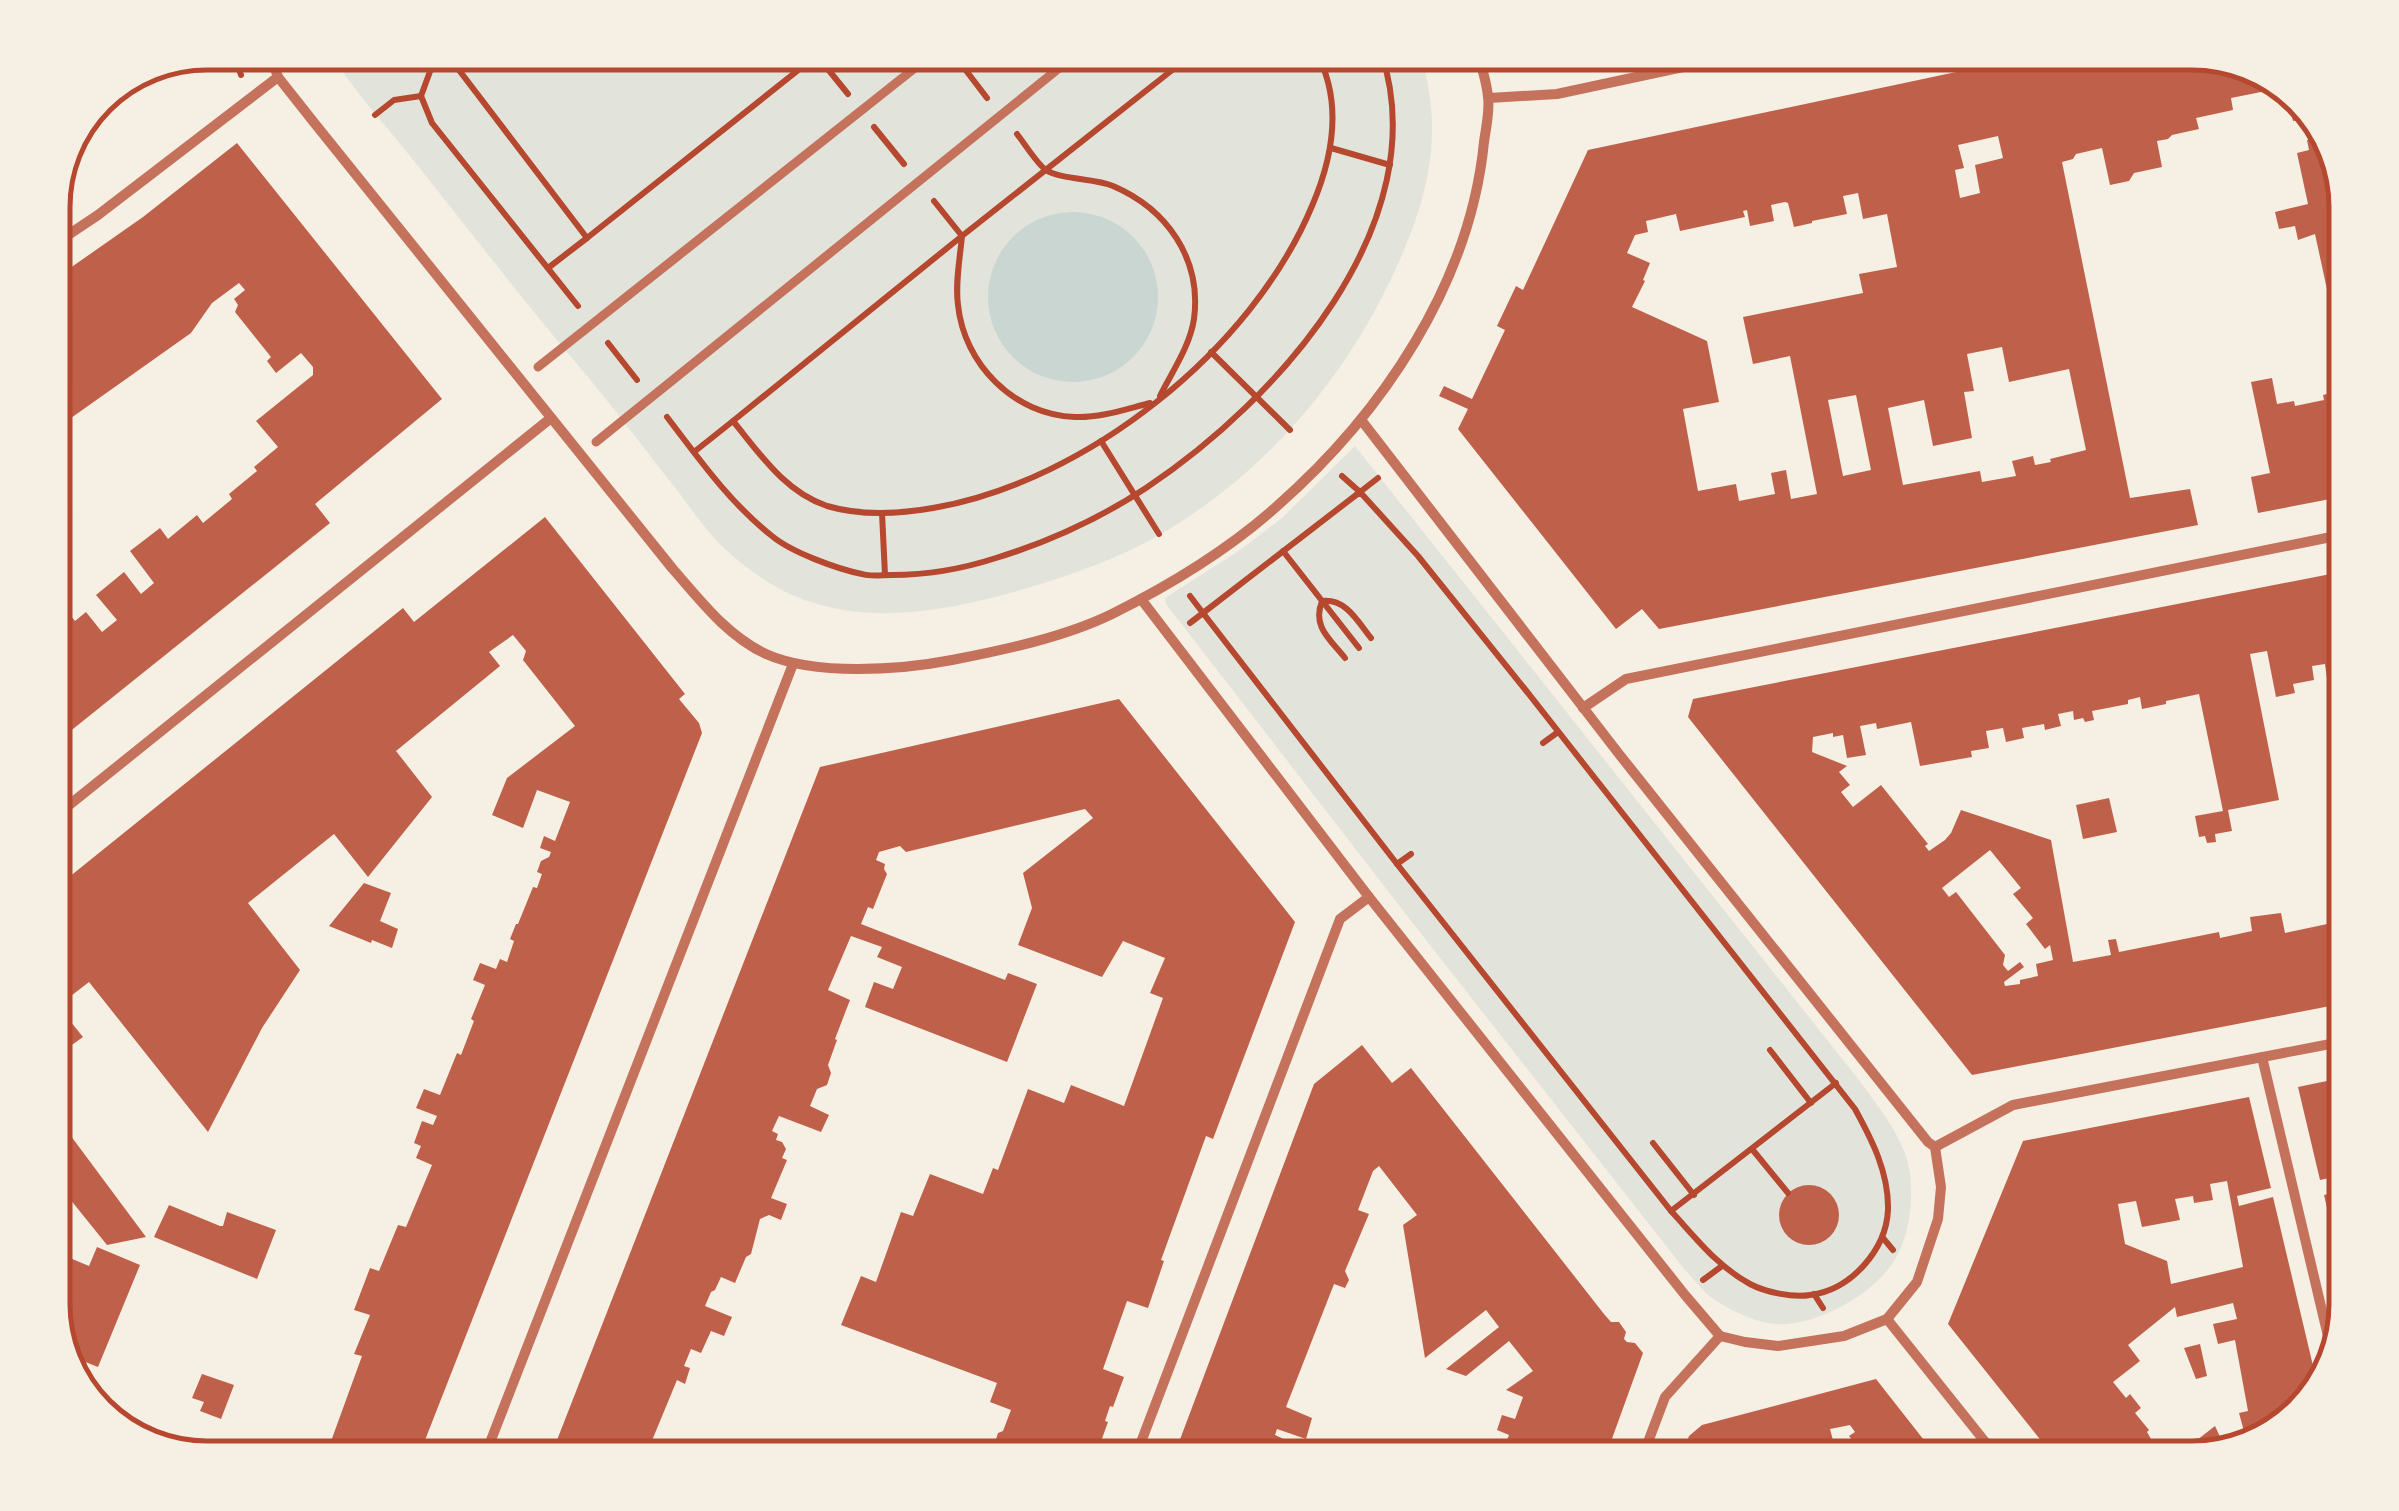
<svg xmlns="http://www.w3.org/2000/svg" width="2399" height="1511" font-family="'Nunito Sans',sans-serif">
<style>
.green{fill:#e2e4dc}
.water{fill:#c9d6d2}
.building{fill:#bf614a;fill-rule:evenodd}
.lines{fill:none;stroke-linecap:round;stroke-linejoin:round}
.path{stroke:#b5482f;stroke-width:6}
.pedestrian{stroke:#c5725c;stroke-width:9}
.minor{stroke:#c5725c;stroke-width:10}
.rim{fill:none;stroke:#b5482f;stroke-width:5}
</style>
<rect width="100%" height="100%" fill="#f6efe4"/>
<g class="green">
<path d="M330 53H1420C1428 79 1433 108 1432 136 1431 175 1419 214 1404 250 1356 365 1275 465 1168 530 1114 562 1055 581 995 597 937 612 869 622 811 602 779 592 750 572 725 549 707 532 692 510 677 490 642 446 608 400 572 358 519 295 469 230 418 166 389 129 355 93 330 53Z"/>
<path d="M1355 446 1859 1080C1879 1108 1905 1138 1910 1173 1913 1200 1910 1232 1897 1256 1877 1293 1817 1327 1775 1324 1755 1322 1729 1310 1712 1298 1702 1291 1694 1279 1685 1270L1415 926 1166 604 1165 598 1240 550 1282 518Z"/>
</g>
<circle class="water" cx="1073" cy="297" r="85"/>
<g class="building">
<path d="M2051 52H2192L2279 80 2281 88 2231 98 2233 110 2196 118 2199 129 2172 135 2168 139 2157 141 2162 167 2134 173 2129 181 2110 185 2102 148 2076 154 2073 159 2062 162 2130 498 2190 489 2198 525 1659 629 1642 609 1616 629 1458 429 1468 409 1439 396 1444 386 1472 399 1505 330 1497 326 1516 286 1523 290 1588 150ZM1998 136 2003 158 1975 165 1980 193 1960 198 1955 170 1964 168 1958 145ZM1858 193 1863 219 1887 214 1897 267 1859 274 1863 293 1743 317 1753 364 1790 356 1817 494 1791 499 1786 470 1771 473 1775 494 1739 501 1736 484 1698 491 1683 409 1719 402 1707 341 1632 307 1645 281 1643 280 1650 263 1627 253 1635 235 1648 232 1646 221 1676 214 1680 231 1745 217 1743 211 1747 210 1750 226 1774 221 1771 205 1785 202 1788 203 1794 227 1812 223V221L1847 214 1843 196ZM2002 347 2009 382 2069 369 2086 450 2050 459 2051 462 2035 465 2033 456 2012 461 2016 476 1982 482 1980 471 1903 485 1888 408 1924 400 1933 446 1972 438 1964 392 1974 391 1967 354ZM1856 395 1871 470 1843 476 1828 400Z"/>
<path d="M2292 94 2325 129 2346 198V366L2339 368 2336 353 2341 352 2337 334 2332 331 2329 320 2334 311 2330 294H2328L2315 234 2298 240 2295 226 2279 229 2275 212 2308 204 2297 153 2309 150 2307 140 2311 139 2306 118 2293 121 2289 105 2294 104Z"/>
<path d="M237 143 442 399 315 504 330 523 53 745V620L66 610 75 621 86 612 102 632 117 620 96 595 124 572 141 594 154 583 130 551 160 528 168 539 197 515 203 523 232 499 229 494 257 471 254 467 278 447 256 421 313 375V367L301 353 276 373 267 361 271 357 235 312 238 305 234 299 245 290 239 283 212 303 191 333 71 418 67 410 58 416 53 408V280L143 217Z"/>
<path d="M2272 378 2277 404 2294 401 2295 406 2324 400 2323 395 2331 393 2342 453 2346 452V496L2258 513 2251 477 2270 473 2251 382Z"/>
<path d="M545 517 685 694 679 699 699 723 702 733 418 1458H315L322 1441 330 1444 362 1356 354 1354 370 1315 354 1310 370 1268 379 1271 398 1225 406 1227 432 1165 416 1158 421 1146 414 1143 422 1121 433 1125 437 1116 416 1108 424 1089 440 1095 457 1053 461 1055 474 1021 471 1019 485 985 473 980 480 963 496 969 500 959 507 962 514 941 510 939 516 924H518L533 887 537 888 542 874 537 872 541 861 549 857 551 852 540 848 544 836 555 841 570 802 537 790 523 828 492 815 507 778 575 726 523 660 526 651 513 635 489 652 500 666 396 751 432 797 368 877 334 834 248 903 300 970 262 1028 208 1132 89 982 58 1006 83 1037 62 1052 61 1063 53 1070V890L403 608 414 622Z"/>
<path d="M2346 571V675L2327 679 2325 664 2312 666 2314 680 2293 684 2295 693 2276 697 2267 651 2250 654 2279 800 2228 810 2232 831 2215 834 2216 842 2207 843 2205 836 2199 837 2195 816 2223 811 2199 694 2166 701V704L2142 709 2140 697 2128 700V704L2092 711 2094 720 2085 722 2083 718 2074 720 2073 711 2058 714 2061 726 2045 730 2044 724 2022 728 2024 738 2006 742 2003 728 1986 731 1989 748 1971 751 1972 757 1920 766 1911 722 1877 729 1876 723 1860 726 1866 755 1847 758 1843 735 1833 737V733L1813 737 1812 752 1847 766 1839 772 1850 785 1841 792 1853 807 1881 785 1928 844 1925 846 1929 851 1945 840 1951 833 1961 810 2051 840 2073 962 2111 955 2108 940 2116 939 2119 952 2219 932 2220 938 2252 931 2250 917 2281 913 2285 933 2346 920V1003L1972 1075 1688 717 1693 699ZM1990 850 2021 888 2013 894 2033 918 2026 924 2045 949 2050 945 2053 960 2036 964 2038 976 2020 980V984L2005 986 2004 982 2024 967 2020 962 2008 971 2003 965 2005 955 1956 892 1949 897 1942 888Z"/>
<path d="M1119 699 1295 922 1213 1139 1206 1136 1161 1260 1164 1261 1148 1308 1127 1301 1103 1369 1124 1377 1113 1407 1110 1406 1105 1421 1108 1422 1095 1458H994L997 1449 994 1445 998 1433 1003 1431 1011 1410 990 1402 997 1383 841 1325 861 1276 876 1282 901 1212 913 1216 930 1174 983 1194 993 1168 998 1170 1028 1089 1064 1103 1071 1085 1124 1106 1163 998 1150 993 1165 958 1123 941 1102 977 1018 945 1032 908 1023 873 1093 818 1085 809 906 852 900 846 879 852 876 860 885 864 884 869 887 874 873 909 868 907 861 924 1005 980 1008 973 1037 984 1007 1062 865 1007 874 982 893 989 902 967 877 957 882 947 851 936 828 990 850 1000 835 1039 837 1040 828 1065 831 1073 827 1085 817 1089 810 1106 829 1115 821 1132 779 1116 772 1131 778 1134 776 1140 782 1142 786 1149 782 1158 787 1160 771 1198 787 1204 781 1220 769 1215 760 1219 751 1254 746 1257 735 1283 721 1277 715 1290 711 1292 705 1306 732 1317 724 1336 711 1331 701 1353 691 1349 684 1366 690 1368 685 1384 677 1380 646 1455 653 1458H550L820 767Z"/>
<path d="M2109 798 2117 832 2083 839 2076 805Z"/>
<path d="M2346 821V861L2336 863 2328 826Z"/>
<path d="M364 883 391 893 380 921 398 929 392 948 372 940 371 943 329 926Z"/>
<path d="M1362 1045 1392 1083 1411 1068 1604 1314 1611 1322H1619L1626 1332 1624 1339 1627 1342 1635 1343 1643 1353 1605 1458H1500L1509 1435 1497 1430 1502 1415 1515 1419 1523 1397 1506 1390 1533 1371 1509 1341 1466 1376 1446 1369 1499 1327 1486 1310 1425 1358 1403 1225 1417 1215 1379 1166 1373 1171 1358 1210 1369 1214 1345 1271 1349 1280 1345 1288 1334 1284 1286 1407 1312 1418 1306 1439 1277 1429 1275 1435 1286 1440 1282 1449 1289 1452 1287 1458H1173L1314 1084Z"/>
<path d="M2346 1077V1162L2336 1165 2338 1176 2320 1180 2298 1087Z"/>
<path d="M2249 1097 2271 1188 2237 1196 2239 1206 2273 1197 2319 1391 2269 1438 2256 1441 2254 1433 2245 1435 2239 1413 2248 1411 2235 1340 2218 1344 2213 1324 2237 1319 2233 1303 2177 1317 2175 1307 2128 1345 2140 1361 2113 1382 2126 1398 2130 1394 2141 1408 2135 1413 2149 1430 2147 1432 2162 1458H2055L1948 1324 2023 1141ZM2227 1181 2243 1267 2171 1284 2167 1261 2125 1244 2118 1204 2136 1201 2142 1227 2180 1220 2175 1199 2193 1196 2194 1203 2213 1200 2210 1184Z"/>
<path d="M59 1120 146 1237 107 1245 53 1178V1125Z"/>
<circle cx="1809" cy="1215" r="30"/>
<path d="M2346 1190V1286H2345L2324 1195Z"/>
<path d="M169 1205 220 1226H223L227 1212 276 1230 257 1279 154 1237Z"/>
<path d="M97 1247 140 1265 98 1367 65 1354 53 1313V1254L58 1253 89 1266Z"/>
<path d="M2200 1344 2207 1376 2196 1379 2184 1348Z"/>
<path d="M202 1374 234 1385 221 1419 200 1411 204 1402 192 1398Z"/>
<path d="M1876 1379 1938 1458H1866L1849 1436 1855 1432 1850 1425 1830 1429 1835 1448 1817 1453 1819 1458H1681L1689 1436 1702 1425Z"/>
<path d="M2215 1426 2222 1441V1450L2195 1458 2188 1447Z"/>
</g>
<g class="lines">
<g class="path">
<path d="M233 52 241 75"/>
<path d="M448 52 432 66 421 96 432 123 578 306"/>
<path d="M814 52 848 94"/>
<path d="M1195 52 962 236 733 421C760 454 785 492 827 506 861 516 899 514 933 508 1086 482 1252 350 1312 206 1333 157 1343 101 1316 52"/>
<path d="M446 53 587 238 821 52"/>
<path d="M958 60 987 98"/>
<path d="M375 115 394 100 421 96"/>
<path d="M874 127 904 164"/>
<path d="M1017 134C1025 144 1037 164 1046 170 1061 180 1095 178 1113 186 1167 209 1202 259 1194 319 1190 346 1172 372 1160 396"/>
<path d="M1331 148 1390 165"/>
<path d="M934 201 962 236C960 258 955 283 958 305 964 364 1014 415 1075 417 1101 418 1126 409 1150 403"/>
<path d="M548 268 587 238"/>
<path d="M608 343 637 380"/>
<path d="M1211 352 1290 430"/>
<path d="M667 417C699 459 730 503 772 536 791 552 837 569 862 574 871 577 882 575 892 575 927 575 962 569 996 558 1048 542 1099 519 1146 488 1277 401 1438 223 1381 52"/>
<path d="M1101 441 1159 534"/>
<path d="M694 452 733 421"/>
<path d="M1342 476 1360 492 1378 478"/>
<path d="M1360 492 1418 556 1524 688 1855 1109C1872 1140 1889 1173 1888 1210 1886 1250 1851 1290 1810 1295 1793 1298 1765 1292 1750 1284 1717 1266 1696 1238 1671 1211L1397 864 1203 613Z"/>
<path d="M882 513 885 575"/>
<path d="M1283 551 1359 648"/>
<path d="M1190 623 1203 613 1190 596"/>
<path d="M1345 658C1330 639 1312 627 1322 601 1346 598 1358 622 1371 638"/>
<path d="M1543 743 1558 732"/>
<path d="M1397 864 1411 854"/>
<path d="M1770 1050 1811 1103"/>
<path d="M1653 1143 1694 1195"/>
<path d="M1752 1149 1788 1193"/>
<path d="M1671 1211 1836 1083"/>
<path d="M1883 1238 1893 1250"/>
<path d="M1703 1280 1722 1266"/>
<path d="M1814 1294 1823 1308"/>
</g>
<g class="pedestrian">
<path d="M538 367 935 52"/>
<path d="M596 442 1079 52"/>
</g>
<g class="minor">
<path d="M269 52 278 77 312 120 672 568C700 600 727 636 766 654 815 676 900 670 952 660 1004 650 1065 637 1112 614 1168 586 1229 549 1276 507 1382 414 1470 284 1484 142 1486 127 1490 111 1488 97 1487 82 1481 67 1478 52"/>
<path d="M1489 98 1557 94 1753 52"/>
<path d="M53 245 98 215 278 77"/>
<path d="M1141 599 1369 897 1685 1295 1720 1336 1745 1342 1778 1346 1844 1336 1887 1319 1917 1282 1938 1219 1941 1187 1935 1147 1928 1142 1619 754 1362 421"/>
<path d="M1583 708 1626 679 2346 534"/>
<path d="M53 818 551 418"/>
<path d="M2262 1057 2332 1353"/>
<path d="M1935 1147 2013 1105 2346 1041"/>
<path d="M1887 1319 1998 1458"/>
<path d="M484 1458 793 664"/>
<path d="M1135 1458 1340 919 1369 897"/>
<path d="M1642 1458 1665 1397 1720 1336"/>
</g>
</g>
<path d="M0 0H2399V1511H0ZM207 70H2192A137 137 0 0 1 2329 207V1304A137 137 0 0 1 2192 1441H207A137 137 0 0 1 70 1304V207A137 137 0 0 1 207 70Z" fill="#f6efe4" fill-rule="evenodd"/>
<path class="rim" d="M207 70H2192A137 137 0 0 1 2329 207V1304A137 137 0 0 1 2192 1441H207A137 137 0 0 1 70 1304V207A137 137 0 0 1 207 70Z"/>
</svg>
